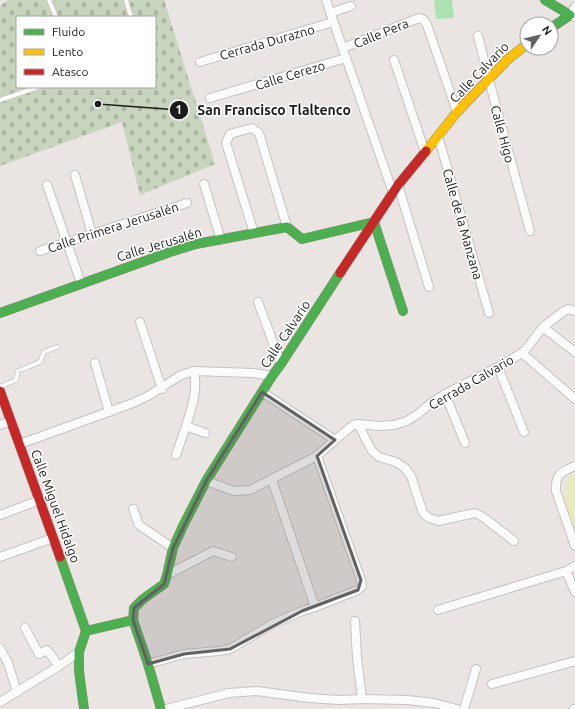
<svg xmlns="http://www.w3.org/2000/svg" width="575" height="709" font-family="Ubuntu,sans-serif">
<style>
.grass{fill:#eae8bf}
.cemetery{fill:url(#cemetery-stones);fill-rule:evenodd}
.pitch{fill:#ace2af}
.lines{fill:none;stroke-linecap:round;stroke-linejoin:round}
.lane-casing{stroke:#c5c3c2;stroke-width:5.5}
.street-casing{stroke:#c5c3c2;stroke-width:10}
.fast-casing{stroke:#94897a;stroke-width:10}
.slow-casing{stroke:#94897a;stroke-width:10}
.jam-casing{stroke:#94897a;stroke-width:10}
.lane{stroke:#fcfbfb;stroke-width:4}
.street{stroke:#fcfbfb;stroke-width:8}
.fast{stroke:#4caf50;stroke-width:9}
.slow{stroke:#ffc107;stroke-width:9}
.jam{stroke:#c62828;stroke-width:9}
.marked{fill:#636161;fill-opacity:0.2;stroke:#636161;stroke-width:3;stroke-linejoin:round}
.labels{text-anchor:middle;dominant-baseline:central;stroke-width:3;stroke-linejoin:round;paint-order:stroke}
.street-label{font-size:13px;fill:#1b1b1b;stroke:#fff}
.leader{fill:none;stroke:#1b1b1b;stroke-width:1.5}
.callout-dot{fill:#1b1b1b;stroke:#fff;stroke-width:1.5}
.mark-label{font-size:12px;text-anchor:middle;font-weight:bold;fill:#fff}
.callout-label{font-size:14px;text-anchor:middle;font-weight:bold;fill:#1b1b1b;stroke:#fff;stroke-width:3;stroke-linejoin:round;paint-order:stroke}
</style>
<defs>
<pattern id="cemetery-stones" width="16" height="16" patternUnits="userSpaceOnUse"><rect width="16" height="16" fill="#c8d4bd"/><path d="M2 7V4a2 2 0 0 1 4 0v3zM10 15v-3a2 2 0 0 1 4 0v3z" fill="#abb5a2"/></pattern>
</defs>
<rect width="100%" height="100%" fill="#eae4e2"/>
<path class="grass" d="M575 472V532L564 500 569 474Z"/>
<path class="cemetery" d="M8 0H164L215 164 140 195 122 122 0 166V6ZM17 17H155V87H17Z"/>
<path class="pitch" d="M434 0H452L454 18 436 19Z"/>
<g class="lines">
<defs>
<g id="lane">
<path d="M49 0 56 17"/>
<path d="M126 0 131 17"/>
<path d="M0 100 38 87"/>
<path d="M0 387 16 380 18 371 40 362 44 352 57 347"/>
</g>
<g id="street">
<path d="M326 0 393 193"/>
<path d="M330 13 351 6"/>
<path d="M574 17 570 15 575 7"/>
<path d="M478 36 489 80 530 231"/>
<path d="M343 48 419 18 424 20 427 25 457 112"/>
<path d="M394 60 425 152"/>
<path d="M200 62 333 22"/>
<path d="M210 98 346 58"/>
<path d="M438 136 489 313"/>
<path d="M75 175 92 234"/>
<path d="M204 184 221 240"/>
<path d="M47 185 81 283"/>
<path d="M398 185 429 287"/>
<path d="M254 233 226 143 230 134 252 128 259 133 287 227"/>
<path d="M40 251 187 203"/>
<path d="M258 302 281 364"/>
<path d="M140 322 162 389"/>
<path d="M543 327 575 352"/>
<path d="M522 353 575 399"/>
<path d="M95 363 109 412"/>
<path d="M498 367 524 432"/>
<path d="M262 392 335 440"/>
<path d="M445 394 465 443"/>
<path d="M358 424 372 451 379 457 396 462 405 468 411 476 423 513 429 518 438 521 475 513 483 517 514 541"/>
<path d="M0 425 11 421"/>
<path d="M186 426C192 407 198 390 194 371"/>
<path d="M20 444 133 403 148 396 181 375 194 371 253 373 272 376"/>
<path d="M176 455 186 426 205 433"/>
<path d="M575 466C561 472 555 474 556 491L575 546"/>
<path d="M272 480 315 607"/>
<path d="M206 481 234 491 250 490 317 456 335 440 353 425 358 424 379 426 394 425 407 421 418 414 431 403 445 394 498 367 522 353 527 348 543 327 564 311 569 309 575 311"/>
<path d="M133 509 139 525 173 548"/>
<path d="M0 515 40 500"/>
<path d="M0 557 53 538"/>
<path d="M566 571 575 592"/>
<path d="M167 575 213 551 232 557"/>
<path d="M438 610 566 571 575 566"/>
<path d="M355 621 357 658 362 699"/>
<path d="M25 628 39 654 47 650 59 666"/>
<path d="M0 648 8 663 17 692"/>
<path d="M148 664 184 654 219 651 230 649 272 624 302 611 315 607 358 590 362 586 361 580 317 456"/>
<path d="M492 684 575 661"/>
<path d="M0 702 59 666 79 652"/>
<path d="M166 709 229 693 257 691 309 698 339 700 362 699 407 700 434 703 457 709"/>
<path d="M464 709 476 669"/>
<path d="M574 709H575"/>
</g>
<g id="fast">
<path d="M545 0 570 15 551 28"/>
<path d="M0 313 170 252 196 244 287 227 302 239 374 222 403 311"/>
<path d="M60 557 86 631"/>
<path d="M133 620 148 664 161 709"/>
<path d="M86 631 133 620 134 608 143 599 164 584 167 575 173 548 183 526 206 481 272 376 281 364 340 273"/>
<path d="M84 709 79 671V652L86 631"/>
</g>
<path id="slow" d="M426 151 457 112 508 59 527 44"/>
<g id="jam">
<path d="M340 273 398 185 426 151"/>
<path d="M0 391 60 557"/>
</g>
</defs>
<use href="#lane" class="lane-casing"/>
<use href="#street" class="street-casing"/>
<use href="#fast" class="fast-casing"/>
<use href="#slow" class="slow-casing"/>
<use href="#jam" class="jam-casing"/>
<use href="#lane" class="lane"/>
<use href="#street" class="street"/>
<use href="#fast" class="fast"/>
<use href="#slow" class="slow"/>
<use href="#jam" class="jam"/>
</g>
<path class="marked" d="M262 392 335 440 317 456 361 580 358 590 302 611 230 649 184 654 148 664 133 620 134 608 164 584 173 548 206 481Z"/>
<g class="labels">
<g class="street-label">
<text transform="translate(381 33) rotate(-22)">Calle Pera</text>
<text transform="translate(267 42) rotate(-16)">Cerrada Durazno</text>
<text transform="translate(479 72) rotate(-46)">Calle Calvario</text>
<text transform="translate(290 75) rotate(-17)">Calle Cerezo</text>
<text transform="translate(503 134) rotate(75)">Calle Higo</text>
<text transform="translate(463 224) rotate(74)">Calle de la Manzana</text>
<text transform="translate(113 227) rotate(-18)">Calle Primera Jerusalén</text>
<text transform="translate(159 244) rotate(-17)">Calle Jerusalén</text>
<text transform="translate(285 334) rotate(-56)">Calle Calvario</text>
<text transform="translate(471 382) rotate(-30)">Cerrada Calvario</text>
<text transform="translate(56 506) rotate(70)">Calle Miguel Hidalgo</text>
</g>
</g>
<path class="leader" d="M98 104L179 110"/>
<g class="callout-dot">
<circle cx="98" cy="104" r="4"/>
<circle cx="179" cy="110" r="10"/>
</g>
<g class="mark-label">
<text x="179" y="114">1</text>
</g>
<g class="callout-label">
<text x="274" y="115">San Francisco Tlaltenco</text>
</g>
<rect x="16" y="16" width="140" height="72" fill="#ffffff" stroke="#a4a4a4"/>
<rect x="24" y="29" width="20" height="6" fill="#4caf50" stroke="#a4a4a4"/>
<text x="52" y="36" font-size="12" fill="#1b1b1b">Fluido</text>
<rect x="24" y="49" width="20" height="6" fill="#ffc107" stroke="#a4a4a4"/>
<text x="52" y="56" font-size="12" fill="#1b1b1b">Lento</text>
<rect x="24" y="69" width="20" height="6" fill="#c62828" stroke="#a4a4a4"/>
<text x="52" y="76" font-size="12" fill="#1b1b1b">Atasco</text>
<g transform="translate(539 36) rotate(55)"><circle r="19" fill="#ffffff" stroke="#a4a4a4"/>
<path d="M0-3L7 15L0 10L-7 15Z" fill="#636161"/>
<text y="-6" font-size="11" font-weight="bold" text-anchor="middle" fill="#1b1b1b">N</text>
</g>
</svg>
